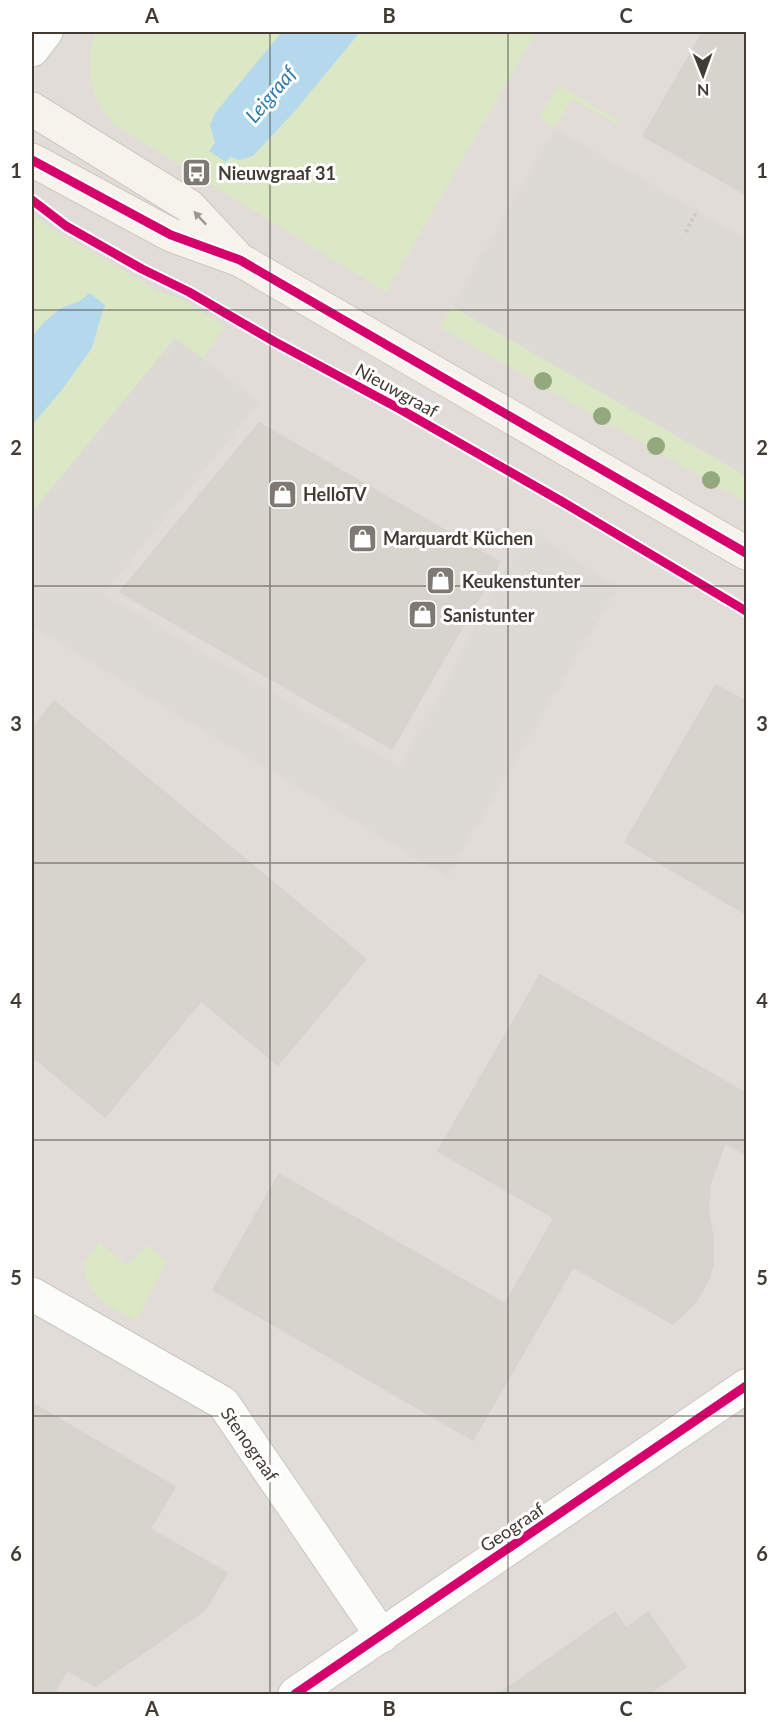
<svg xmlns="http://www.w3.org/2000/svg" width="778" height="1726" font-family="Lato,sans-serif">
<style>
.industrial{fill:#e1dcd7}
.green{fill:#dce8c5}
.parking{fill:#dddad6}
.water{fill:#b5d9ec}
.building{fill:#d7d4ce;stroke:#d6d2cc;stroke-width:1.5}
.lines{fill:none;stroke-linecap:round;stroke-linejoin:round}
.street-casing{stroke:#cac7c2;stroke-width:35}
.secondary-casing{stroke:#cec9be;stroke-width:35}
.path{stroke:#cccac5;stroke-width:4;stroke-dasharray:3 3;stroke-linecap:butt}
.street{stroke:#fcfcfb;stroke-width:33}
.secondary{stroke:#f6f3ec;stroke-width:33}
.cycleway-casing{stroke:#fff;stroke-width:13}
.cycleway{stroke:#d6006c;stroke-width:9}
.tree{fill:#92a87d}
.oneway{fill:#9c9790}
.grid{fill:none;stroke:#423b33;stroke-width:1.5;stroke-opacity:0.55}
.labels{text-anchor:middle;dominant-baseline:central;stroke-width:6;stroke-linejoin:round;paint-order:stroke}
.poi-label{font-size:18px;font-weight:bold;fill:#423b33;stroke:#fff;text-anchor:start}
.street-label{font-size:18px;fill:#423b33;stroke:#fff}
.water-label{font-size:20px;font-style:italic;fill:#2e7cac;stroke:#fff}
.neatline{fill:none;stroke:#423b33;stroke-width:2}
.grid-label{font-size:20px;text-anchor:middle;font-weight:bold;fill:#423b33}
</style>
<rect width="100%" height="100%" fill="#eeebe6"/>
<rect class="industrial" x="32" y="32" width="714" height="1662"/>
<g class="green">
<path d="M95 32H536L386 292 115 125C89 96 84 69 95 32Z"/>
<path d="M558 85 619 121 617 124 572 99 555 128 539 118Z"/>
<path d="M32 214 47 226 158 291 179 298 225 326 203 359 175 338 32 512V425L61 391 92 348 103 309 89 293C81 303 70 302 60 309 48 316 40 327 32 337Z"/>
<path d="M468 278 465 314 746 476V502L440 327Z"/>
<path d="M100 1242 127 1266 148 1245 166 1262 136 1321C108 1304 85 1298 84 1261Z"/>
</g>
<g class="parking">
<path d="M555 128 746 239V476L452 306Z"/>
<path d="M175 338 260 402 104 594 401 767 527 528 618 587 447 877 32 627V512Z"/>
</g>
<g class="water">
<path d="M282 32H360L294 112 253 156 239 160 230 157 226 162 209 151 215 143 210 125 215 113Z"/>
<path d="M90 293 106 306 103 309 92 348 61 391 32 425V337L43 323 61 308 78 302Z"/>
</g>
<g class="building">
<path d="M703 32H747V195L643 136Z"/>
<path d="M259 423 500 562 392 749 120 592Z"/>
<path d="M716 685 747 702V915L625 842Z"/>
<path d="M54 701 366 959 278 1065 201 1001 105 1117 32 1056V729Z"/>
<path d="M540 975 747 1094V1155L725 1143 710 1184 708 1207 713 1238V1265L709 1278 696 1302 673 1324 573 1267 473 1440 213 1290 279 1174 505 1304 554 1218 438 1151Z"/>
<path d="M32 1403 175 1487 150 1529 227 1573 205 1610 95 1686 67 1670 53 1695H32Z"/>
<path d="M615 1612 626 1628 648 1612 686 1667 647 1695H498Z"/>
</g>
<g class="lines">
<defs>
<g id="street">
<path d="M32 50 46 32"/>
<path d="M32 1294 223 1403 382 1636"/>
<path d="M295 1694 746 1386"/>
</g>
<g id="secondary">
<path d="M32 109 189 206 235 255"/>
<path d="M32 160 171 235 240 260 746 553"/>
</g>
</defs>
<use href="#street" class="street-casing"/>
<use href="#secondary" class="secondary-casing"/>
<path class="path" d="M686 232 697 210"/>
<use href="#street" class="street"/>
<use href="#secondary" class="secondary"/>
<defs>
<g id="cycleway">
<path d="M32 160 171 235 240 260 746 553"/>
<path d="M32 200 66 226 142 269 189 292 275 342 398 408 561 501 746 611"/>
<path d="M295 1694 746 1386"/>
</g>
</defs>
<use href="#cycleway" class="cycleway-casing"/>
<use href="#cycleway" class="cycleway"/>
</g>
<g class="tree">
<circle cx="543" cy="381" r="9"/>
<circle cx="602" cy="416" r="9"/>
<circle cx="656" cy="446" r="9"/>
<circle cx="711" cy="480" r="9"/>
</g>
<defs><path id="oneway-solid" d="M-6-.8H1V-3.2L6.5 0L1 3.2V.8H-6Z" transform="scale(1.5)"/></defs>
<use class="oneway" href="#oneway-solid" transform="translate(200 218) rotate(-133)"/>
<path class="grid" d="M270 32V1694M508 32V1694M32 310H746M32 586H746M32 863H746M32 1140H746M32 1416H746"/>
<defs>
<symbol id="bus-square" viewBox="-11 -11 22 22"><rect x="-9" y="-9" width="18" height="18" rx="4" fill="#7e7972" stroke="#fff"/><path d="M-5-6H5V4H4V6H2V4H-2V6H-4V4H-5ZM-3.5-4V0h7V-4ZM-3.5 1.2v1.5H-2V1.2ZM2 1.2v1.5H3.5V1.2Z" fill="#fff"/></symbol>
<symbol id="shop-square" viewBox="-11 -11 22 22"><rect x="-9" y="-9" width="18" height="18" rx="4" fill="#7e7972" stroke="#fff"/><path d="M-5-2.5h2.3a2.7 3.5 0 0 1 5.4 0H5L5.5 6h-11ZM-1.5-2.5h3a1.5 2.3 0 0 0-3 0Z" fill="#fff"/></symbol>
</defs>
<g fill-rule="evenodd">
<use href="#bus-square" x="180" y="156" width="33" height="33"/>
<use href="#shop-square" x="266" y="478" width="33" height="33"/>
<use href="#shop-square" x="346" y="522" width="33" height="33"/>
<use href="#shop-square" x="424" y="564" width="33" height="33"/>
<use href="#shop-square" x="406" y="598" width="33" height="33"/>
</g>
<g class="labels">
<g class="poi-label">
<text x="218" y="173">Nieuwgraaf 31</text>
<text x="303" y="494">HelloTV</text>
<text x="383" y="538">Marquardt Küchen</text>
<text x="462" y="581">Keukenstunter</text>
<text x="443" y="615">Sanistunter</text>
</g>
<g class="street-label">
<text transform="translate(397 390) rotate(29)">Nieuwgraaf</text>
<text transform="translate(250 1444) rotate(55)">Stenograaf</text>
<text transform="translate(512 1527) rotate(-34)">Geograaf</text>
</g>
<g class="water-label">
<text transform="translate(270 94) rotate(-50)">Leigraaf</text>
</g>
</g>
<rect width="778" height="1726" fill="none" stroke="#ffffff" stroke-width="66"/>
<g transform="translate(703 75) rotate(179)" stroke="#ffffff" stroke-width="4.5" paint-order="stroke">
<path d="M0-4.5L10 22L0 15L-10 22Z" fill="#423b33"/>
<text y="-9" font-size="16" font-weight="bold" text-anchor="middle" fill="#423b33">N</text>
</g>
<rect x="33" y="33" width="712" height="1660" class="neatline"/>
<g class="grid-label">
<text x="152" y="23">A</text>
<text x="389" y="23">B</text>
<text x="626" y="23">C</text>
<text x="16" y="178">1</text>
<text x="762" y="178">1</text>
<text x="16" y="455">2</text>
<text x="762" y="455">2</text>
<text x="16" y="731">3</text>
<text x="762" y="731">3</text>
<text x="16" y="1008">4</text>
<text x="762" y="1008">4</text>
<text x="16" y="1285">5</text>
<text x="762" y="1285">5</text>
<text x="16" y="1561">6</text>
<text x="762" y="1561">6</text>
<text x="152" y="1716">A</text>
<text x="389" y="1716">B</text>
<text x="626" y="1716">C</text>
</g>
</svg>
